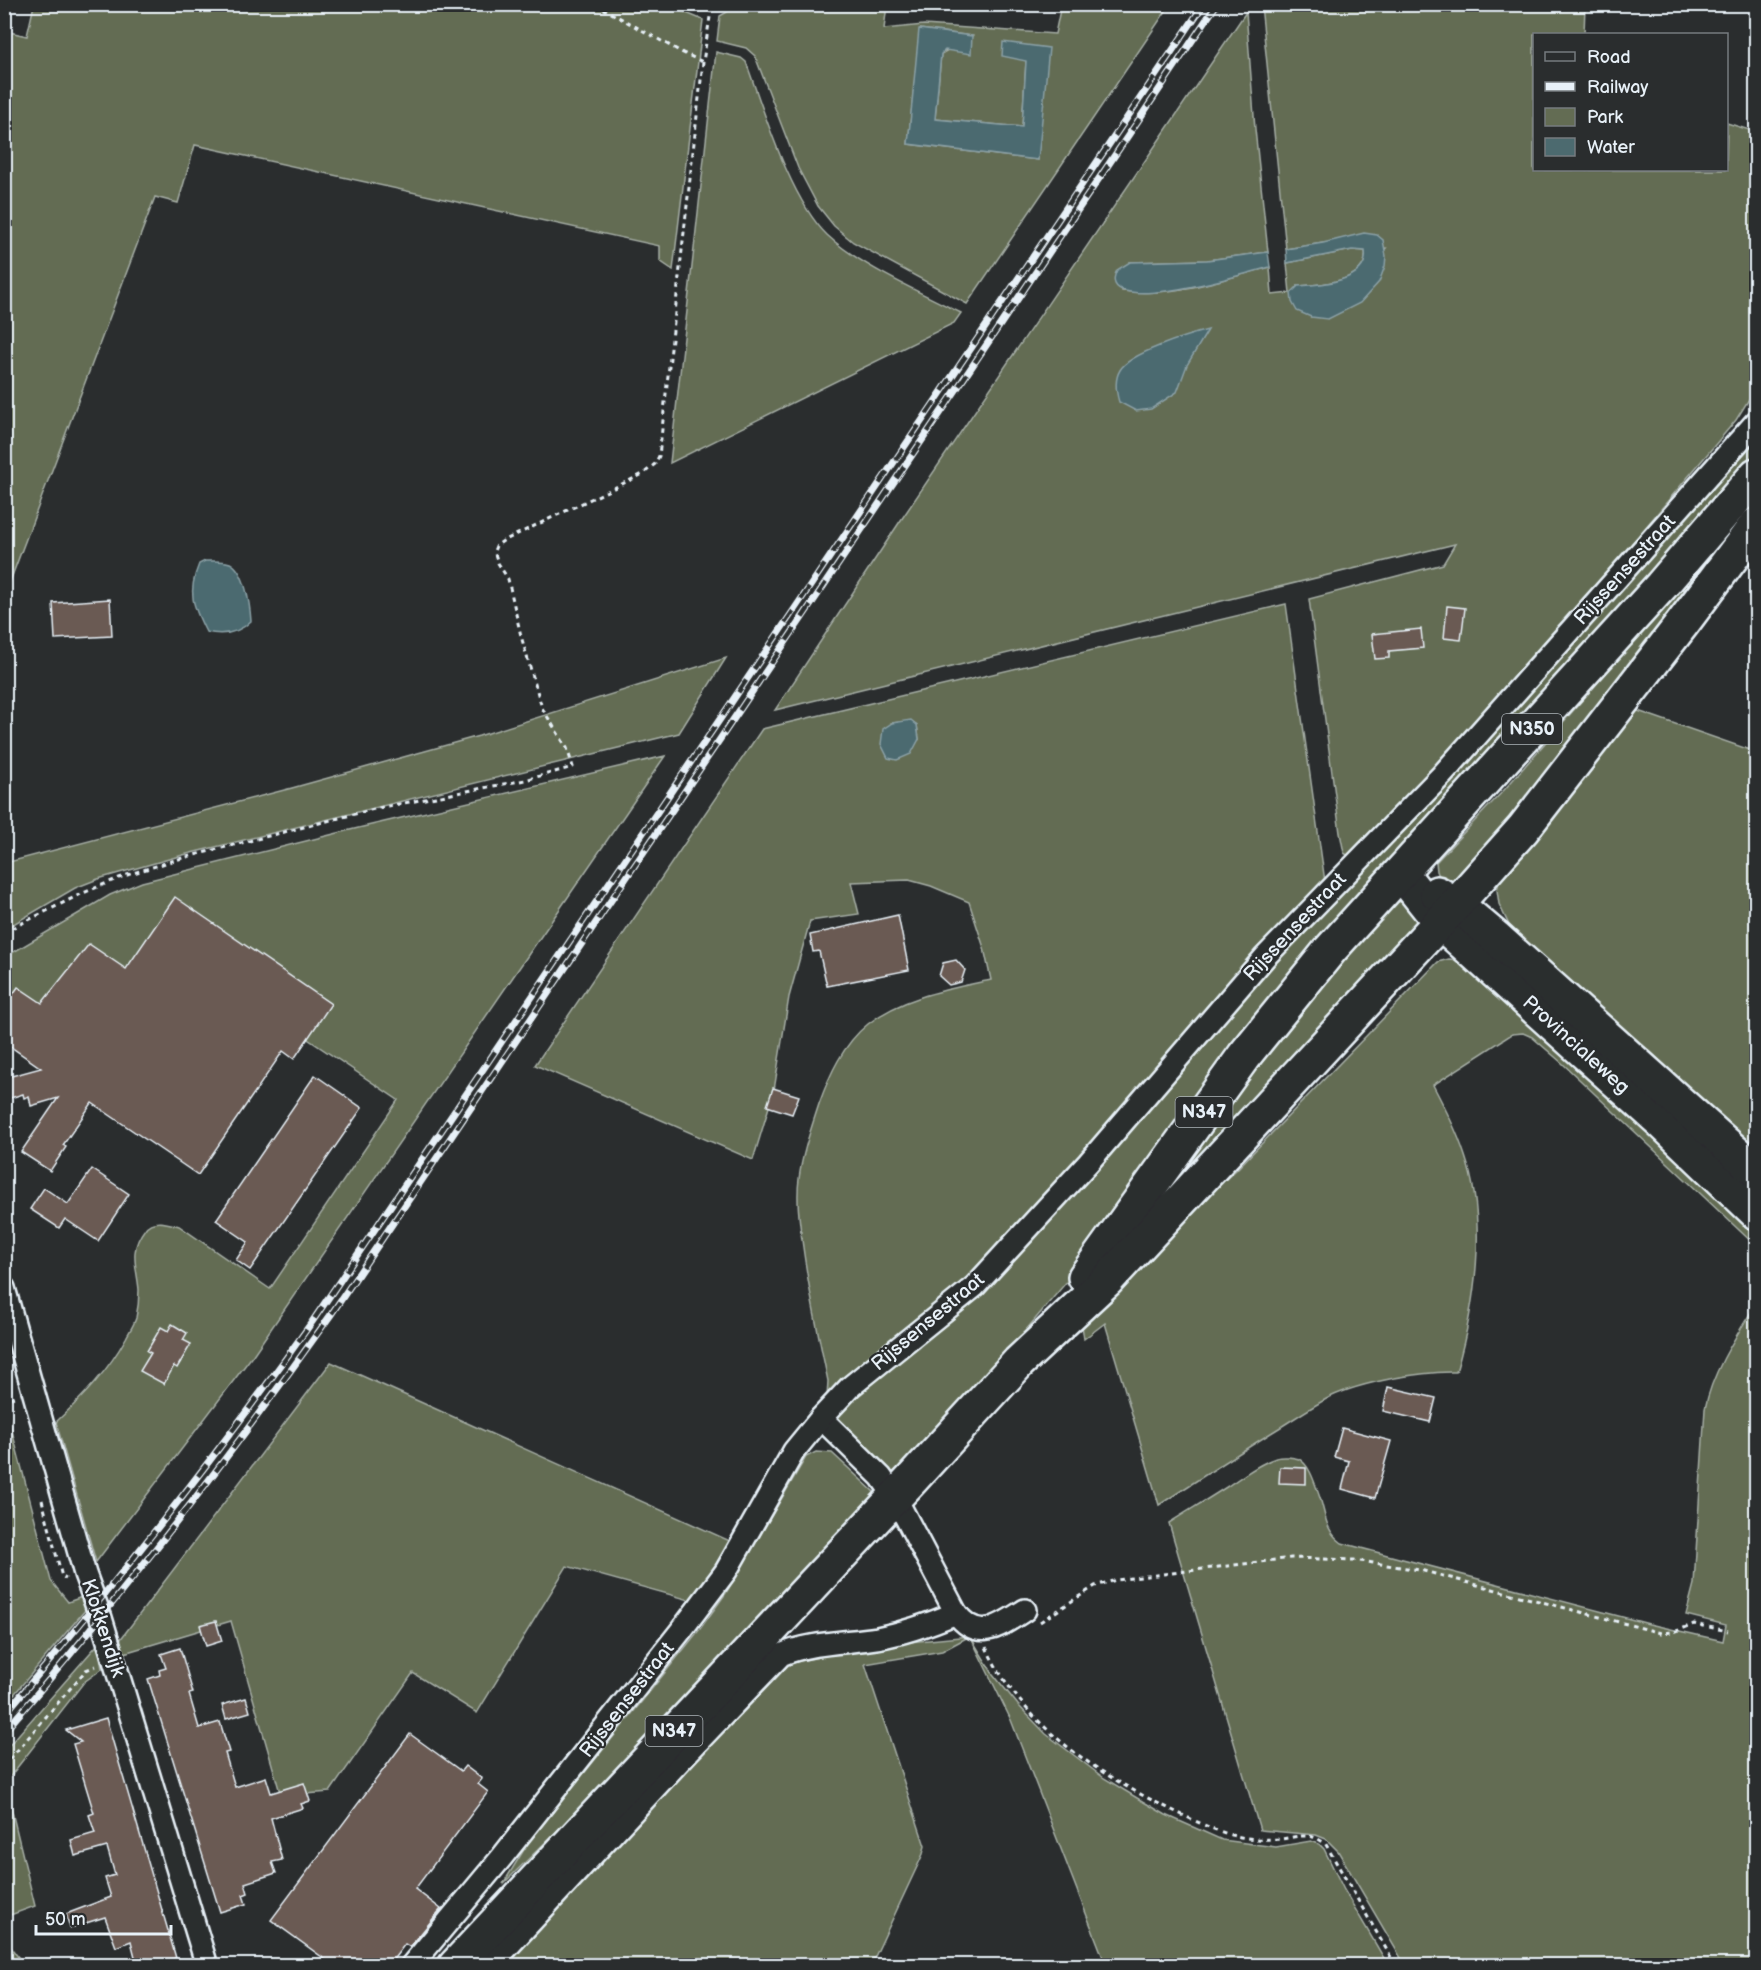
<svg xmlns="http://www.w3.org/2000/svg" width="1761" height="1970" font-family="'Balsamiq Sans',sans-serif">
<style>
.green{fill:#636c53;stroke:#a6aea6;stroke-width:1.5;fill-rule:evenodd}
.water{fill:#4c6a6f;stroke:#8aa0a6;stroke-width:1.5}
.building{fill:#6b5a52;stroke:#e8f1f8;stroke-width:1.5}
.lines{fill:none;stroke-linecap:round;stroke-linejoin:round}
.minor-casing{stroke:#e8f1f8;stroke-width:26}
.primary-casing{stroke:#e8f1f8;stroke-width:38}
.path{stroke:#e8f1f8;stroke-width:3;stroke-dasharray:4.5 4.5;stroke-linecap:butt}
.minor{stroke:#2a2d2e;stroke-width:21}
.primary{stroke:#2a2d2e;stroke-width:33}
.rail-casing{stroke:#e8f1f8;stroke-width:7}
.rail{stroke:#2a2d2e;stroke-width:4.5;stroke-dasharray:14;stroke-linecap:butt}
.labels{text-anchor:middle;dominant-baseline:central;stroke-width:4.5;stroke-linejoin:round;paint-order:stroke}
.shield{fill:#2a2d2e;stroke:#afb6bb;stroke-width:1.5}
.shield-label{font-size:18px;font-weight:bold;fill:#e8f1f8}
.street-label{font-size:20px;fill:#e8f1f8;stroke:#2a2d2e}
</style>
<rect width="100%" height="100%" fill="#2a2d2e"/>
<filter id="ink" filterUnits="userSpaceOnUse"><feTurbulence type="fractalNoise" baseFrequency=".0167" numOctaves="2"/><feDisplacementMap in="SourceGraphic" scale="12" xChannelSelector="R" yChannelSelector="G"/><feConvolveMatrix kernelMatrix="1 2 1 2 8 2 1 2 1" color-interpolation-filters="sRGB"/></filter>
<g filter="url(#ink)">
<g class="green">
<path d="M667 5 703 20 673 270 660 261V246L195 145 178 203 155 197 9 584 5 585V31L27 36 34 5Z"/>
<path d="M728 5H887L884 29 924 25 1055 34 1061 5H1170L967 304 853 242 834 226 818 206 798 168 755 56 746 48 717 41 720 16 727 12ZM920 29 972 36 941 54 935 119 1022 127 1026 61 1038 160 908 144Z"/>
<path d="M1261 5H1585L1584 34H1534V170H1726L1727 123 1756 132V388L1736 420 1554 636 1434 768 1349 856 1344 853 1340 833 1309 599 1443 564 1455 544 775 710 899 523 1246 12 1255 129 1268 252 1207 260 1130 262 1122 291C1172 298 1222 279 1270 267L1272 295 1290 293 1287 263 1352 250 1365 251C1370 282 1319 285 1298 286L1311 317 1386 248 1323 243 1286 249Z"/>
<path d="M716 52 741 58 746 62C764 111 790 199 827 235 860 266 920 292 961 313L954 323 670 463Z"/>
<path d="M1756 431V465L993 1369 895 1477 837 1426 838 1411 896 1359 1328 901Z"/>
<path d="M1756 481V506L1458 886 1441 881 1437 871 1436 862 1505 789 1639 635Z"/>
<path d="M1286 604 1325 882 989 1259 951 1294 827 1397 828 1381C819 1337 809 1292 803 1247 800 1225 796 1201 799 1179 802 1154 811 1129 819 1104 829 1076 843 1044 868 1024 902 997 949 989 991 980L984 948 969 902 931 886 909 880 851 882 859 914 810 921 789 997 774 1090 753 1160 535 1065 762 729ZM911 721 917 725 919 739 892 723Z"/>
<path d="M726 658 679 733 183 855 98 879 75 888 5 929V863L292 788 479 736Z"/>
<path d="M1635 710 1756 752V1154L1652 1053 1557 974 1509 925 1499 904 1497 890 1500 878Z"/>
<path d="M665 756 253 1355 96 1562 56 1422C83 1397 108 1371 126 1338 129 1332 134 1325 136 1318 138 1309 139 1298 139 1290 137 1266 128 1251 145 1229 152 1218 168 1223 179 1226L270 1289 398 1100 275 1017 5 1014V957L110 895 142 882 350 830Z"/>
<path d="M1395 901 1405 903 1417 918V930L1176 1191 1151 1200 1299 999Z"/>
<path d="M1449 959 1460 960 1675 1148 1756 1228V1246L1562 1063 1532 1037 1523 1033 1512 1034 1433 1085C1445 1108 1457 1131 1465 1156 1488 1223 1475 1306 1456 1372 1421 1371 1362 1382 1330 1397 1309 1408 1291 1421 1271 1433 1233 1457 1196 1481 1159 1505L1105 1323 1084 1339 1081 1319 1164 1235 1236 1170 1438 962Z"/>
<path d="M1756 1304V1965H1405L1338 1851 1326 1839 1316 1835 1260 1830 1169 1523C1188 1511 1208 1499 1228 1486 1243 1476 1258 1464 1276 1458 1282 1456 1293 1457 1299 1459 1310 1465 1315 1484 1319 1495 1326 1514 1324 1530 1342 1543L1649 1624 1723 1641 1726 1625 1686 1615 1694 1584 1705 1409C1712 1372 1736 1336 1756 1304Z"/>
<path d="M331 1362 730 1541 693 1601 567 1566 477 1713 413 1673 330 1792 281 1796 231 1621 124 1653 120 1640Z"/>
<path d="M4 1400 51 1581 68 1602 82 1597 86 1609 5 1705Z"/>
<path d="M816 1452 832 1453 874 1492 876 1498 568 1820 503 1884 528 1843 700 1629 726 1593 806 1457Z"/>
<path d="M970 1636 942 1651 865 1664 925 1846 923 1854 871 1965 499 1966 634 1816 789 1663 878 1645 970 1636 993 1674 1018 1705 1046 1734 1104 1778 1137 1798 1166 1815 1222 1840 1276 1847 1311 1841 1319 1844 1324 1849 1344 1890 1388 1965H1106L1011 1720Z"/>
<path d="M98 1644 102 1669 84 1682 5 1783 35 1906 5 1917V1750Z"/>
<path d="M4 1938 24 1965H5Z"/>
</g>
<g class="water">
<path d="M919 29 972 36 971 54 945 50 941 54 935 119 1022 127 1026 61 1002 56 1003 42 1049 48 1038 160 908 144Z"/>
<path d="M1364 233 1377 235 1383 240 1386 256 1385 266 1379 282 1360 303 1328 319 1311 317 1297 311 1292 302 1291 293 1298 286C1318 285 1370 282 1365 251L1352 250 1287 263 1286 249 1323 243Z"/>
<path d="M1268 252 1270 267C1255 271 1091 321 1117 270L1130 262 1207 260Z"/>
<path d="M1208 330 1187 365 1177 392 1151 409 1136 411 1119 402C1116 392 1114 380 1120 370 1130 353 1188 335 1208 330Z"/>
<path d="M205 561C213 561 223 560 230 563 245 570 250 605 251 621 238 634 223 636 206 632 193 606 187 593 199 564Z"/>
<path d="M911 720 917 725 919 739 911 754 897 760 888 758 881 744 883 729 892 723Z"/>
</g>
<g class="building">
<path d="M110 599 112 636 55 639 53 603Z"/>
<path d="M1447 606 1465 608 1461 640 1444 638Z"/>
<path d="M1421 629 1423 648 1389 651V658L1375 659 1372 634Z"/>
<path d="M175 897 331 1004 294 1059 283 1051 198 1175 92 1103 63 1145 66 1147 50 1171 21 1152 58 1098 31 1106 29 1096 24 1098 23 1094 4 1100V1078L41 1068 4 1042V1007L18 987 42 1003 89 944 126 969Z"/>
<path d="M898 915 909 970 827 986 819 951 813 952 810 935Z"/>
<path d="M956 960 965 970 961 982 949 985 939 976 943 963Z"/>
<path d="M315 1075 362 1108 250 1270 236 1260 248 1242 216 1220Z"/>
<path d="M773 1088 799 1096 792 1114 767 1106Z"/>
<path d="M92 1169 129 1194 98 1241 65 1219 59 1228 30 1209 44 1188 68 1204Z"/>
<path d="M172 1324 187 1333 183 1340 191 1344 177 1368 174 1366 164 1384 140 1371 151 1353 147 1351 161 1327 168 1331Z"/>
<path d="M1388 1387 1436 1398 1430 1422 1383 1411Z"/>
<path d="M1342 1428 1391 1441 1375 1498 1342 1489 1349 1461 1334 1457Z"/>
<path d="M1280 1467 1306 1468V1484L1279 1483Z"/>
<path d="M216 1621 222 1641 206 1646 200 1625Z"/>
<path d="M180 1648 193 1693 189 1694 199 1728 220 1722 229 1752 225 1753 235 1787 266 1777 271 1793 304 1783 310 1801 301 1804 303 1808 271 1818 282 1860 272 1862 276 1873 245 1883 248 1893 243 1895 246 1904 220 1912 148 1679 160 1675 159 1670 166 1668 161 1654Z"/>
<path d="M246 1698 250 1712 226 1719 222 1705Z"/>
<path d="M106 1718 176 1958 149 1965H137L131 1941 116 1947 105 1917 70 1928 66 1914 111 1897 105 1878 115 1875 107 1847 75 1856 71 1840 95 1833 89 1815 94 1813 73 1744 81 1742 66 1730Z"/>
<path d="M410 1734 461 1771 465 1766 482 1779 478 1784 488 1792 415 1889 441 1909 410 1947 405 1944 389 1965H333L271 1920Z"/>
</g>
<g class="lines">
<defs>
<g id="minor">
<path d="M4 1288 85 1574 101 1618 207 1966"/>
<path d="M821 1418 881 1477 895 1497 956 1613C978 1643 1000 1626 1025 1610"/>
<path d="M411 1966 502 1857 683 1628 726 1571 794 1451 821 1418 850 1387 975 1286 1088 1163 1265 957 1442 775 1756 422"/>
<path d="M490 1966 689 1751 781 1655C810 1642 846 1643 877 1638 904 1633 930 1624 956 1613"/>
</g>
<g id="primary">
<path d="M1401 873 1440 922 1664 1124 1756 1212"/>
<path d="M1437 893 1456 904 1495 937 1756 1171"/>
<path d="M1085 1277 1244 1056 1330 950 1661 586 1756 475"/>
<path d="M455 1966 912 1479 1019 1362 1107 1280 1440 922 1523 829 1682 624 1756 525"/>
</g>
</defs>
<use href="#minor" class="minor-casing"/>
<use href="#primary" class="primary-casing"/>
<g class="path">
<path d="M595 4 683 53 703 62"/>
<path d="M4 932 83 893 124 876 175 860 378 808 525 780 573 767 567 748 542 708 521 636 508 579 498 563 494 551 496 546 503 541 643 474 655 464 659 456 703 62 712 4"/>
<path d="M4 1370 13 1399"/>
<path d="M42 1500 62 1577 66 1579"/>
<path d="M1040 1622 1095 1586 1116 1580 1291 1558 1354 1560 1420 1570 1661 1633 1674 1632 1694 1624 1728 1631"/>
<path d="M986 1647C1021 1724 1098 1775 1172 1810 1191 1819 1211 1829 1231 1835 1247 1839 1265 1840 1281 1839 1291 1838 1303 1834 1313 1837 1317 1838 1321 1841 1325 1843L1396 1966"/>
<path d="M4 1766 86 1670 96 1666"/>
</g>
<use href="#minor" class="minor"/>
<use href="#primary" class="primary"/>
<defs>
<g id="rail">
<path d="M4 1715C112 1588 215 1458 312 1322L1204 4"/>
<path d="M4 1732C120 1599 227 1460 330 1316L1217 4"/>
</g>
</defs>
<use href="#rail" class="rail-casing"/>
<use href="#rail" class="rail"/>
</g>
</g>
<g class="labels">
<g class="shield">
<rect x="1502" y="714" width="60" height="30" rx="4.5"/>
<rect x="1175.5" y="1097" width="57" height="30" rx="4.5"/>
<rect x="645.5" y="1716" width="57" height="30" rx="4.5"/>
</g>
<g class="shield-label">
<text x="1532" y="729">N350</text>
<text x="1204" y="1112">N347</text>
<text x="674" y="1731">N347</text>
</g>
<g class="street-label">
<text transform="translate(1625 570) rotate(-48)">Rijssensestraat</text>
<text transform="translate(1295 927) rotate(-47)">Rijssensestraat</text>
<text transform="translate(1576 1045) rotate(42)">Provincialeweg</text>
<text transform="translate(928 1322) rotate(-40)">Rijssensestraat</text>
<text transform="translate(103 1628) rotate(72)">Klokkendijk</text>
<text transform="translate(627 1700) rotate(-52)">Rijssensestraat</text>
</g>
</g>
<rect width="1761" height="1970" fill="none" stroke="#2a2d2e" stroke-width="24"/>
<rect x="12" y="12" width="1737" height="1946" fill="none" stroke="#e8f1f8" stroke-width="2" filter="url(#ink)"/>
<rect x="1533" y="33" width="195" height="138" fill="#2a2d2e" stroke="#767b7f" stroke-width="1.5"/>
<rect x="1545" y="52" width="30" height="9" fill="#2a2d2e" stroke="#767b7f" stroke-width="1.5"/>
<text x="1587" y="63" font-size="18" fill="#e8f1f8">Road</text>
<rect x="1545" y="82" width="30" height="9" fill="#e8f1f8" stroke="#767b7f" stroke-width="1.5"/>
<text x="1587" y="93" font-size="18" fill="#e8f1f8">Railway</text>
<rect x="1545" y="108" width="30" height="18" fill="#636c53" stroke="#767b7f" stroke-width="1.5"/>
<text x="1587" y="123" font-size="18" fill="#e8f1f8">Park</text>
<rect x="1545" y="138" width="30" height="18" fill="#4c6a6f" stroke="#767b7f" stroke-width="1.5"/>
<text x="1587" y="153" font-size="18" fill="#e8f1f8">Water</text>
<path d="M36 1925v9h135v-9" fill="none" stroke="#e8f1f8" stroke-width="3"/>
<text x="45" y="1925" font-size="18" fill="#e8f1f8" stroke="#2a2d2e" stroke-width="4.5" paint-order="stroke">50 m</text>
</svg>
